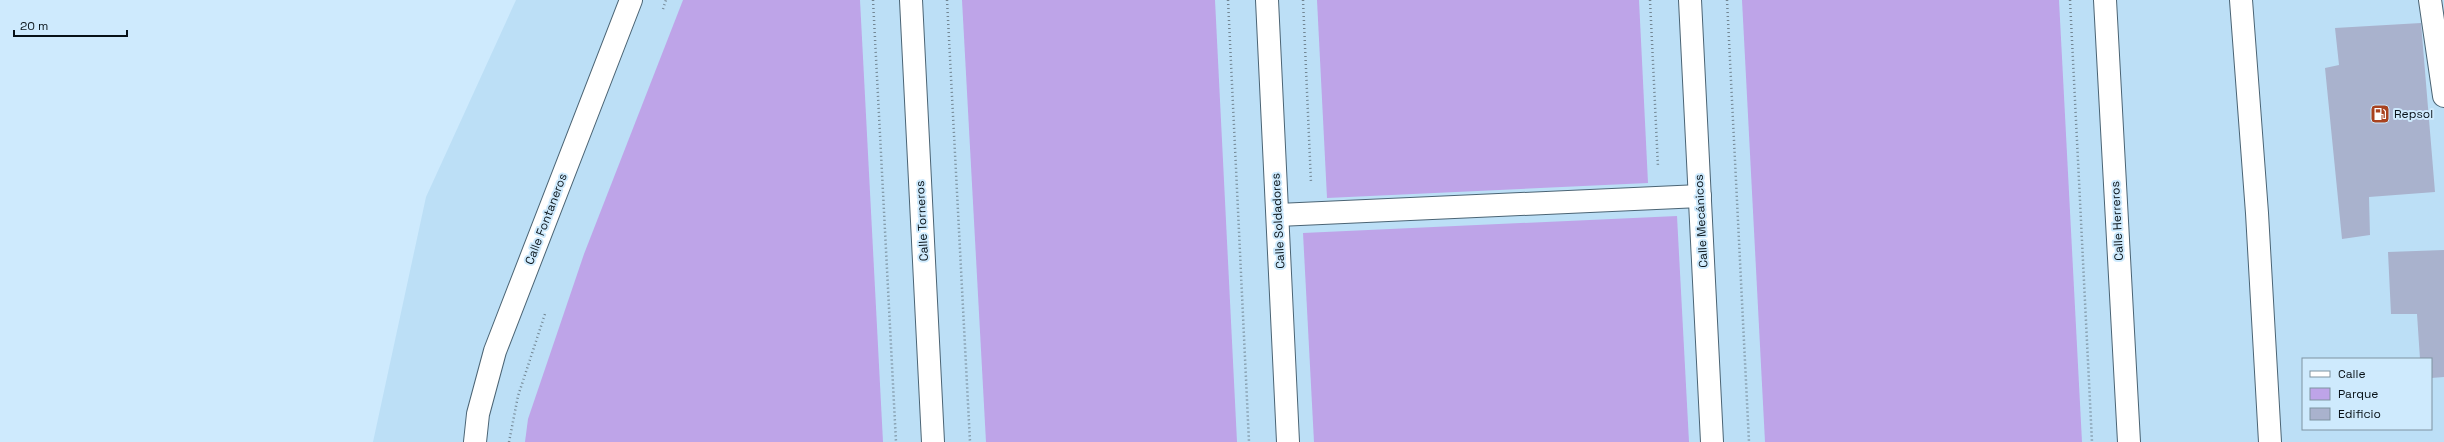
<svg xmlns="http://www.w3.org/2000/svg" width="2444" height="442" font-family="'Space Grotesk',sans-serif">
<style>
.built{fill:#bcdff6;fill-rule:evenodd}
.green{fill:#bea4e8}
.building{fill:#a9b2cd}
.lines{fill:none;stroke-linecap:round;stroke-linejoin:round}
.minor-casing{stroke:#4b6474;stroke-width:24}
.path{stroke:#728693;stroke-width:2.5;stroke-dasharray:1 3;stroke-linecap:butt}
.minor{stroke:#fff;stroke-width:22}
.labels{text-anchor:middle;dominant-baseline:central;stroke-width:4;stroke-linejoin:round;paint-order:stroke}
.poi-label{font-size:12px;fill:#071117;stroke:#ceeafd;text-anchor:start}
.street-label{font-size:12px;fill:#071117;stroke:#ceeafd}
</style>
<rect width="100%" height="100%" fill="#ceeafd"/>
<path class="built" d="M516 0H2444V442H373L426 197ZM2303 359H2431V429H2303Z"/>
<g class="green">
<path d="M683 0H860L883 442H525L528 419 584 254Z"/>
<path d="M962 0H1215L1237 442H986Z"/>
<path d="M1317 0H1639L1648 183 1327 198Z"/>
<path d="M1742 0H2059L2082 442H1765Z"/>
<path d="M1677 216 1689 442H1314L1303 233Z"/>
</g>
<g class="building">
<path d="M2421 23 2435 192 2369 197 2370 235 2342 239 2325 68 2339 65 2335 28Z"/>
<path d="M2444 250V377L2431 378V359H2420L2417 314H2391L2388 252Z"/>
</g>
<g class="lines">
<defs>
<g id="minor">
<path d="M911 0 933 442"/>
<path d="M1267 0 1288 442"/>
<path d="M1690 0 1712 442"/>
<path d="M2105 0 2129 442"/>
<path d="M2241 0 2257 213 2270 442"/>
<path d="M2430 0 2444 96"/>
<path d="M1278 215 1700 196"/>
<path d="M475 442 478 414 495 351 631 0"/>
</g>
</defs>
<use href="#minor" class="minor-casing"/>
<g class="path">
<path d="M873 0 896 442"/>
<path d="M947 0 970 442"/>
<path d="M1228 0 1249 442"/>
<path d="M1303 0 1311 183"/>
<path d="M1650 0 1658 167"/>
<path d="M1727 0 1749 442"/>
<path d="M2070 0 2092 442"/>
<path d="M663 9 666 0"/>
<path d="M509 442 518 396 545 314"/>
</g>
<use href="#minor" class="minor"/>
</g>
<defs>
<symbol id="fuel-square" viewBox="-11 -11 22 22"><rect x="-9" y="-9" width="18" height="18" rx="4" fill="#a9421e" stroke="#ceeafd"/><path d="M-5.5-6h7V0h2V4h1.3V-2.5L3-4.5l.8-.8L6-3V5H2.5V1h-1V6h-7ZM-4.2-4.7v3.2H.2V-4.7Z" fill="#fff"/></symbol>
</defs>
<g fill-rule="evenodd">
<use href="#fuel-square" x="2369" y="103" width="22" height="22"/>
</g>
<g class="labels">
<g class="poi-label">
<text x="2394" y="114">Repsol</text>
</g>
<g class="street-label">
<text transform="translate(546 219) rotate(-69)">Calle Fontaneros</text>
<text transform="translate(922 221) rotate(-93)">Calle Torneros</text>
<text transform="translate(1278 221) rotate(-93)">Calle Soldadores</text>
<text transform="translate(1701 221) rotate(-93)">Calle Mecánicos</text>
<text transform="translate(2117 221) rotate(-93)">Calle Herreros</text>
</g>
</g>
<rect x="2302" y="358" width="130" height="72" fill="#ceeafd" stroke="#7e93a1"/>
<rect x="2310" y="371" width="20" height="6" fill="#ffffff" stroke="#7e93a1"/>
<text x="2338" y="378" font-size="12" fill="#071117">Calle</text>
<rect x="2310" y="388" width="20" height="12" fill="#bea4e8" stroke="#7e93a1"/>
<text x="2338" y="398" font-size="12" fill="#071117">Parque</text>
<rect x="2310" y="408" width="20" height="12" fill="#a9b2cd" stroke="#7e93a1"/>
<text x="2338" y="418" font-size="12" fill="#071117">Edificio</text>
<path d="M14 30v6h113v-6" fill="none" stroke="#071117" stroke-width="2"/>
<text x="20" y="30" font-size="12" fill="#071117" stroke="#ceeafd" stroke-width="3" paint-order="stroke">20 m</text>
</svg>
